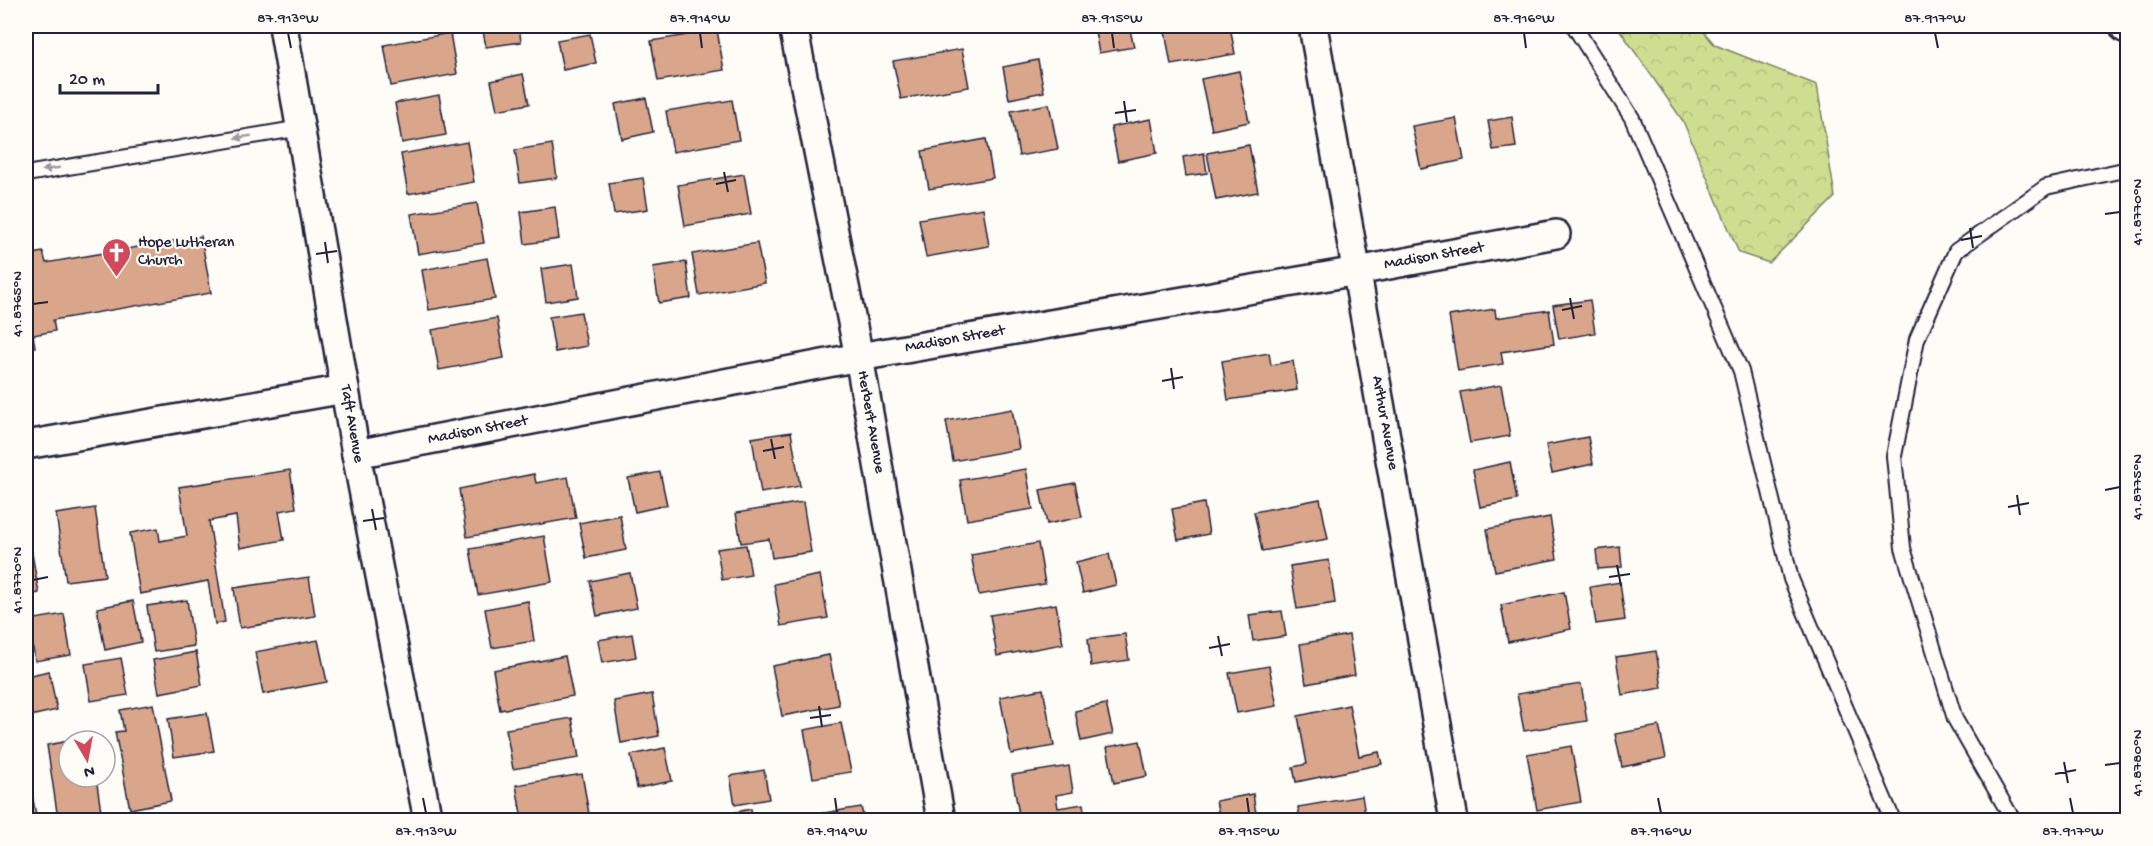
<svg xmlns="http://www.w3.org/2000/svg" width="2153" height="846" font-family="'Gochi Hand',sans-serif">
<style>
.forest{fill:url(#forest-crowns);stroke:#788066;stroke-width:1.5}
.building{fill:#d9a68c;stroke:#22223b;stroke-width:1.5}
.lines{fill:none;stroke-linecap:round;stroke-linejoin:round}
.service-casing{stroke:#22223b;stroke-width:18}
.minor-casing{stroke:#22223b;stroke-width:32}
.motorway-casing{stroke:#22223b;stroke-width:38}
.service{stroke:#fdfcf7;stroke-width:14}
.minor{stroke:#fdfcf7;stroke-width:27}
.motorway{stroke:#fdfcf7;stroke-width:33}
.oneway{fill:#9a9aa2}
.ticks{fill:none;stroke:#22223b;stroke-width:2}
.labels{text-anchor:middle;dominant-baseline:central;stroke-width:4.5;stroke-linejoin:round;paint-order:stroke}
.poi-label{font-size:16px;fill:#22223b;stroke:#fdfcf7;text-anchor:start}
.street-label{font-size:16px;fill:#22223b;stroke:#fdfcf7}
.neatline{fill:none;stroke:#22223b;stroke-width:2}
.ticks-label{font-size:15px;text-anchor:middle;fill:#22223b}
</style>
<defs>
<pattern id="forest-crowns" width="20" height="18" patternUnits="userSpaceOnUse" patternTransform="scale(1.5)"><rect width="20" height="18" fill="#cfdd90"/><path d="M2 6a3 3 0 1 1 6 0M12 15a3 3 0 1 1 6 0" fill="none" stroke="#b1bd7d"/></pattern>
</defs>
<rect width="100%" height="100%" fill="#fdfcf7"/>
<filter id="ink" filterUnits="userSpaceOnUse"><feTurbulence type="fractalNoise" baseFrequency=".0167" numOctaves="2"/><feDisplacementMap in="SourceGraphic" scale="12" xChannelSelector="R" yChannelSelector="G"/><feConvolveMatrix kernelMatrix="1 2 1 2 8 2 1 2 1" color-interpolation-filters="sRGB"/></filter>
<g filter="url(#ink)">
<path class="forest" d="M1617 26H1699L1715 45 1817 85 1835 197 1769 263 1739 253 1683 121Z"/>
<g class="building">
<path d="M482 26H519L521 42 486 47Z"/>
<path d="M892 26H931V27L894 34Z"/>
<path d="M972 26H1007L1008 28 973 33Z"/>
<path d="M1094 26H1129L1134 47 1099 53Z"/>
<path d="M1164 26H1230L1235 54 1171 65Z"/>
<path d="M717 30 724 70 658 81 651 41Z"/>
<path d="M450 33 457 74 391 86 384 45Z"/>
<path d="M590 34 596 63 563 70 557 40Z"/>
<path d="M962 49 969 87 901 99 893 61Z"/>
<path d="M1038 60 1044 92 1009 99 1003 67Z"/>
<path d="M1239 71 1249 122 1212 130 1201 79Z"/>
<path d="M523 74 529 104 497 110 491 81Z"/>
<path d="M439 95 446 135 402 143 395 103Z"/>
<path d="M646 98 653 132 622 139 615 104Z"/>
<path d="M732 100 739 140 673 152 666 111Z"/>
<path d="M1049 104 1058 149 1019 156 1011 111Z"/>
<path d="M1512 117 1516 147 1493 150 1488 121Z"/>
<path d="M1456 118 1464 160 1421 169 1412 126Z"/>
<path d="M1151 119 1157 153 1118 161 1111 127Z"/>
<path d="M986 139 993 178 929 189 922 151Z"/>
<path d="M467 142 474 182 408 194 401 154Z"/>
<path d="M552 144 557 178 520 183 515 150Z"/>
<path d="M1249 145 1258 192 1216 200 1207 153Z"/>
<path d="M1204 153 1207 173 1186 176 1183 157Z"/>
<path d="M744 174 751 214 685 226 678 185Z"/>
<path d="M643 178 648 209 614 214 609 183Z"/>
<path d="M477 203 484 243 418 254 411 214Z"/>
<path d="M555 207 559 239 525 244 521 212Z"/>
<path d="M983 208 989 246 926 257 919 219Z"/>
<path d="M201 236 211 293 53 320 55 331 33 335 35 347 26 349V255L43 252 46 263Z"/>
<path d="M757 243 765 283 699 295 692 254Z"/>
<path d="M487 258 495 299 429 310 422 270Z"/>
<path d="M686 262 691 298 659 303 653 267Z"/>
<path d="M573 264 578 297 546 302 541 269Z"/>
<path d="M1590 300 1595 333 1559 339 1553 305Z"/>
<path d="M1495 309 1496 318 1549 310 1554 344 1501 352 1503 364 1458 371 1449 316Z"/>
<path d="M581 312 587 346 555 352 549 317Z"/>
<path d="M497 318 504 358 439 370 432 330Z"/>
<path d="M1269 353 1271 365 1293 361 1297 390 1228 400 1222 361Z"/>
<path d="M1501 385 1510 436 1470 443 1460 392Z"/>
<path d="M1012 409 1019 449 953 461 946 421Z"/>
<path d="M791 432 800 486 761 493 752 438Z"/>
<path d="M1588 437 1593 464 1552 473 1546 445Z"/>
<path d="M1510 462 1517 500 1480 507 1473 470Z"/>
<path d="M1026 469 1033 509 967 520 960 480Z"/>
<path d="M290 470 296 508 279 511 284 540 240 548 236 516 209 521 225 622 215 624 208 581 140 594 130 533 158 528 160 541 187 536 179 487Z"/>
<path d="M660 472 667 505 635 512 628 478Z"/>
<path d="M534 474 536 483 568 477 576 518 467 537 459 489Z"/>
<path d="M1075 483 1082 517 1047 524 1040 490Z"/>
<path d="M1320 499 1328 539 1262 551 1254 512Z"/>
<path d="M803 502 811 552 772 558 769 539 741 543 736 513Z"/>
<path d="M1204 503 1209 534 1178 540 1172 509Z"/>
<path d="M95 508 105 576 66 581 56 514Z"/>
<path d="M620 515 626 550 586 558 579 523Z"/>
<path d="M1550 517 1557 559 1495 571 1487 529Z"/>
<path d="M26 520 39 593 26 596Z"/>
<path d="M544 536 552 582 478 595 470 549Z"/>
<path d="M1038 543 1045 584 979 595 971 555Z"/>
<path d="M746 545 751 575 722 580 717 549Z"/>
<path d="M1620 547 1622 567 1598 569 1596 550Z"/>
<path d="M1109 554 1116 585 1083 593 1076 562Z"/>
<path d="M1329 560 1335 603 1297 609 1290 566Z"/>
<path d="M630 573 637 608 597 616 590 581Z"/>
<path d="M820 575 828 618 781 626 774 584Z"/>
<path d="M309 577 315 616 240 628 234 588Z"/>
<path d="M1620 582 1625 620 1596 624 1590 587Z"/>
<path d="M1564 592 1571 629 1508 642 1501 605Z"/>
<path d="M187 600 194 646 154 652 147 606Z"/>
<path d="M133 601 141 642 105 650 97 608Z"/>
<path d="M528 601 534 641 492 648 485 609Z"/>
<path d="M1056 604 1063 644 997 656 990 615Z"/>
<path d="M1282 611 1286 636 1253 641 1249 615Z"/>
<path d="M64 614 71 655 35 661 29 620Z"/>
<path d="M632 634 636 657 602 663 598 640Z"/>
<path d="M1125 634 1129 660 1091 666 1088 639Z"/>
<path d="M1349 635 1355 675 1306 684 1300 644Z"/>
<path d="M318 640 327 682 263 694 255 652Z"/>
<path d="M1656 651 1662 688 1622 695 1616 657Z"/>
<path d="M196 652 202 685 159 693 153 660Z"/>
<path d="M829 655 839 705 782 716 772 666Z"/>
<path d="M565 656 573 696 500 710 493 670Z"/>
<path d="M121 658 128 695 91 701 85 664Z"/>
<path d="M1269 666 1277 706 1237 713 1229 673Z"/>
<path d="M49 671 57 710 26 717V676Z"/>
<path d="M1581 684 1587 721 1524 731 1517 694Z"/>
<path d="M1043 689 1054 746 1011 754 1000 697Z"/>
<path d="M652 694 659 736 621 743 614 701Z"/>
<path d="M153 704 171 801 130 809 115 732 124 731 120 710Z"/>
<path d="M1106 704 1113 734 1081 741 1075 711Z"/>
<path d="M1349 705 1359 756 1379 752 1382 764 1296 782 1293 767 1307 764 1298 716Z"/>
<path d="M207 713 214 751 174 757 168 719Z"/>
<path d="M572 718 579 758 513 769 506 729Z"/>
<path d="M841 723 851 772 813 778 804 730Z"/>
<path d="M1659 726 1666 758 1622 767 1615 734Z"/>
<path d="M69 741V777H96L101 812 58 819 47 745Z"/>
<path d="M1140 741 1147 776 1114 783 1107 747Z"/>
<path d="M1571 746 1581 802 1537 810 1527 754Z"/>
<path d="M665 748 672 781 637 788 631 755Z"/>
<path d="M26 764 37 820H26Z"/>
<path d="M1069 766 1073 792 1056 795 1058 808 1083 804 1085 817 1063 820H1020L1012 775Z"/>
<path d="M764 770 769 799 735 805 730 776Z"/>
<path d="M582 774 589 814 555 820H522L516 785Z"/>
<path d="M1253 794 1257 820H1220L1216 801Z"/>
<path d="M1362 796 1366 820H1300L1298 807Z"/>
<path d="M861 807 864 820H780Z"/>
<path d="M751 809 753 820H717L716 816Z"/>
</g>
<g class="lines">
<defs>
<g id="service">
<path d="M1574 26 1632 118 1741 371 1791 579 1893 820"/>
<path d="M26 174 301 128"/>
<path d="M2013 820 1955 719 1903 548 1894 456 1917 339 1956 251 2046 187 2128 169"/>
</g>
<g id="minor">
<path d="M283 26 356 454 428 820"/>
<path d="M793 26 859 357 941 820"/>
<path d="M1313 26 1454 820"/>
<path d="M26 445 345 389"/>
<path d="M356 454 859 357 1357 271 1556 234"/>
</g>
<path id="motorway" d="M2127 26H2128"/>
</defs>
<use href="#service" class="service-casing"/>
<use href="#minor" class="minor-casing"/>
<use href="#motorway" class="motorway-casing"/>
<use href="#service" class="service"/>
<use href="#minor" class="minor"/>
<use href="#motorway" class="motorway"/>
</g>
<defs><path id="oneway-solid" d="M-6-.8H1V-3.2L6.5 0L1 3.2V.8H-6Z" transform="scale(1.5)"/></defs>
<g class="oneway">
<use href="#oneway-solid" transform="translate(243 137) rotate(171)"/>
<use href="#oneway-solid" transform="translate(51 169) rotate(171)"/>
</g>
</g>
<path class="ticks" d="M288 33 291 48M700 33 702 48M1112 33 1114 48M1524 33 1526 48M1935 33 1938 48M1124 101 1127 122M1115 113 1136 110M724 172 728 192M716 184 736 180M2105 214 2120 212M1970 228 1973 248M1961 240 1982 236M325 242 328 263M316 254 337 251M1570 298 1574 319M33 304 48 302M1562 310 1582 306M1171 368 1174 389M1162 381 1183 377M771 439 775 459M763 451 784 447M2105 490 2120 487M2017 495 2020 515M2008 507 2029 503M372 509 376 530M363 521 384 518M1617 565 1621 586M1609 577 1630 574M33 580 48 577M1218 636 1222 656M1209 648 1230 644M819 706 822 727M810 718 831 715M2064 762 2068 783M2105 765 2120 763M2055 774 2076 770M423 798 426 813M835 798 837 813M1247 798 1249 813M1658 798 1661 813M2070 798 2073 813"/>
<defs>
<symbol id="church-pin" viewBox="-11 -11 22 30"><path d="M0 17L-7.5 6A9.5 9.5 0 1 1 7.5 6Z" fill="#d1495b" stroke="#fdfcf7"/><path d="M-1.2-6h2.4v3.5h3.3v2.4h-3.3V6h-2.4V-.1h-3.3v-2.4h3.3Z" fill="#fff"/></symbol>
</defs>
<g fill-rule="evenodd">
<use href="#church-pin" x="100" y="236" width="33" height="45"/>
</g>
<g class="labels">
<g class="poi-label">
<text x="138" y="243">Hope Lutheran<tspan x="138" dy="18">Church</tspan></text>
</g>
<g class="street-label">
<text transform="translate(1434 257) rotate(-10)">Madison Street</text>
<text transform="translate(955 340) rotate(-10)">Madison Street</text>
<text transform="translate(870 422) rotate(80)">Herbert Avenue</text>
<text transform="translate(1384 423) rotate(80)">Arthur Avenue</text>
<text transform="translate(351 424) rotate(80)">Taft Avenue</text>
<text transform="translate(478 431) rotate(-11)">Madison Street</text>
</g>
</g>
<rect width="2153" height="846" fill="none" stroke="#fdfcf7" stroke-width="66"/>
<g transform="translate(87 759) rotate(170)"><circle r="28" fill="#fdfcf7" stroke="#a5a5ac" stroke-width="1.5"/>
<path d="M0-4.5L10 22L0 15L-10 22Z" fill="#d1495b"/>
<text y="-9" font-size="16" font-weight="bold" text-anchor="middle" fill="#22223b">N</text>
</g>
<path d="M60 84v9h98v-9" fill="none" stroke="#22223b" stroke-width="3"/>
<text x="69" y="84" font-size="18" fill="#22223b" stroke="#fdfcf7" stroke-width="4.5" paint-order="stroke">20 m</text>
<rect x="33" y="33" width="2087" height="780" class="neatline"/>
<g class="ticks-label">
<text x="288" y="22">87.913°W</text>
<text x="700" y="22">87.914°W</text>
<text x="1112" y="22">87.915°W</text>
<text x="1524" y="22">87.916°W</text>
<text x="1935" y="22">87.917°W</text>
<text transform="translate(2136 212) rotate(-90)" y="5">41.8770°N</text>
<text transform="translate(16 304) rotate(-90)" y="5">41.8765°N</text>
<text transform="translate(2136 487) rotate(-90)" y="5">41.8775°N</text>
<text transform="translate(16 580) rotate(-90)" y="5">41.8770°N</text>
<text transform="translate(2136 763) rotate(-90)" y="5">41.8780°N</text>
<text x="426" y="835">87.913°W</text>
<text x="837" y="835">87.914°W</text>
<text x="1249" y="835">87.915°W</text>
<text x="1661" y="835">87.916°W</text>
<text x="2073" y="835">87.917°W</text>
</g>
</svg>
